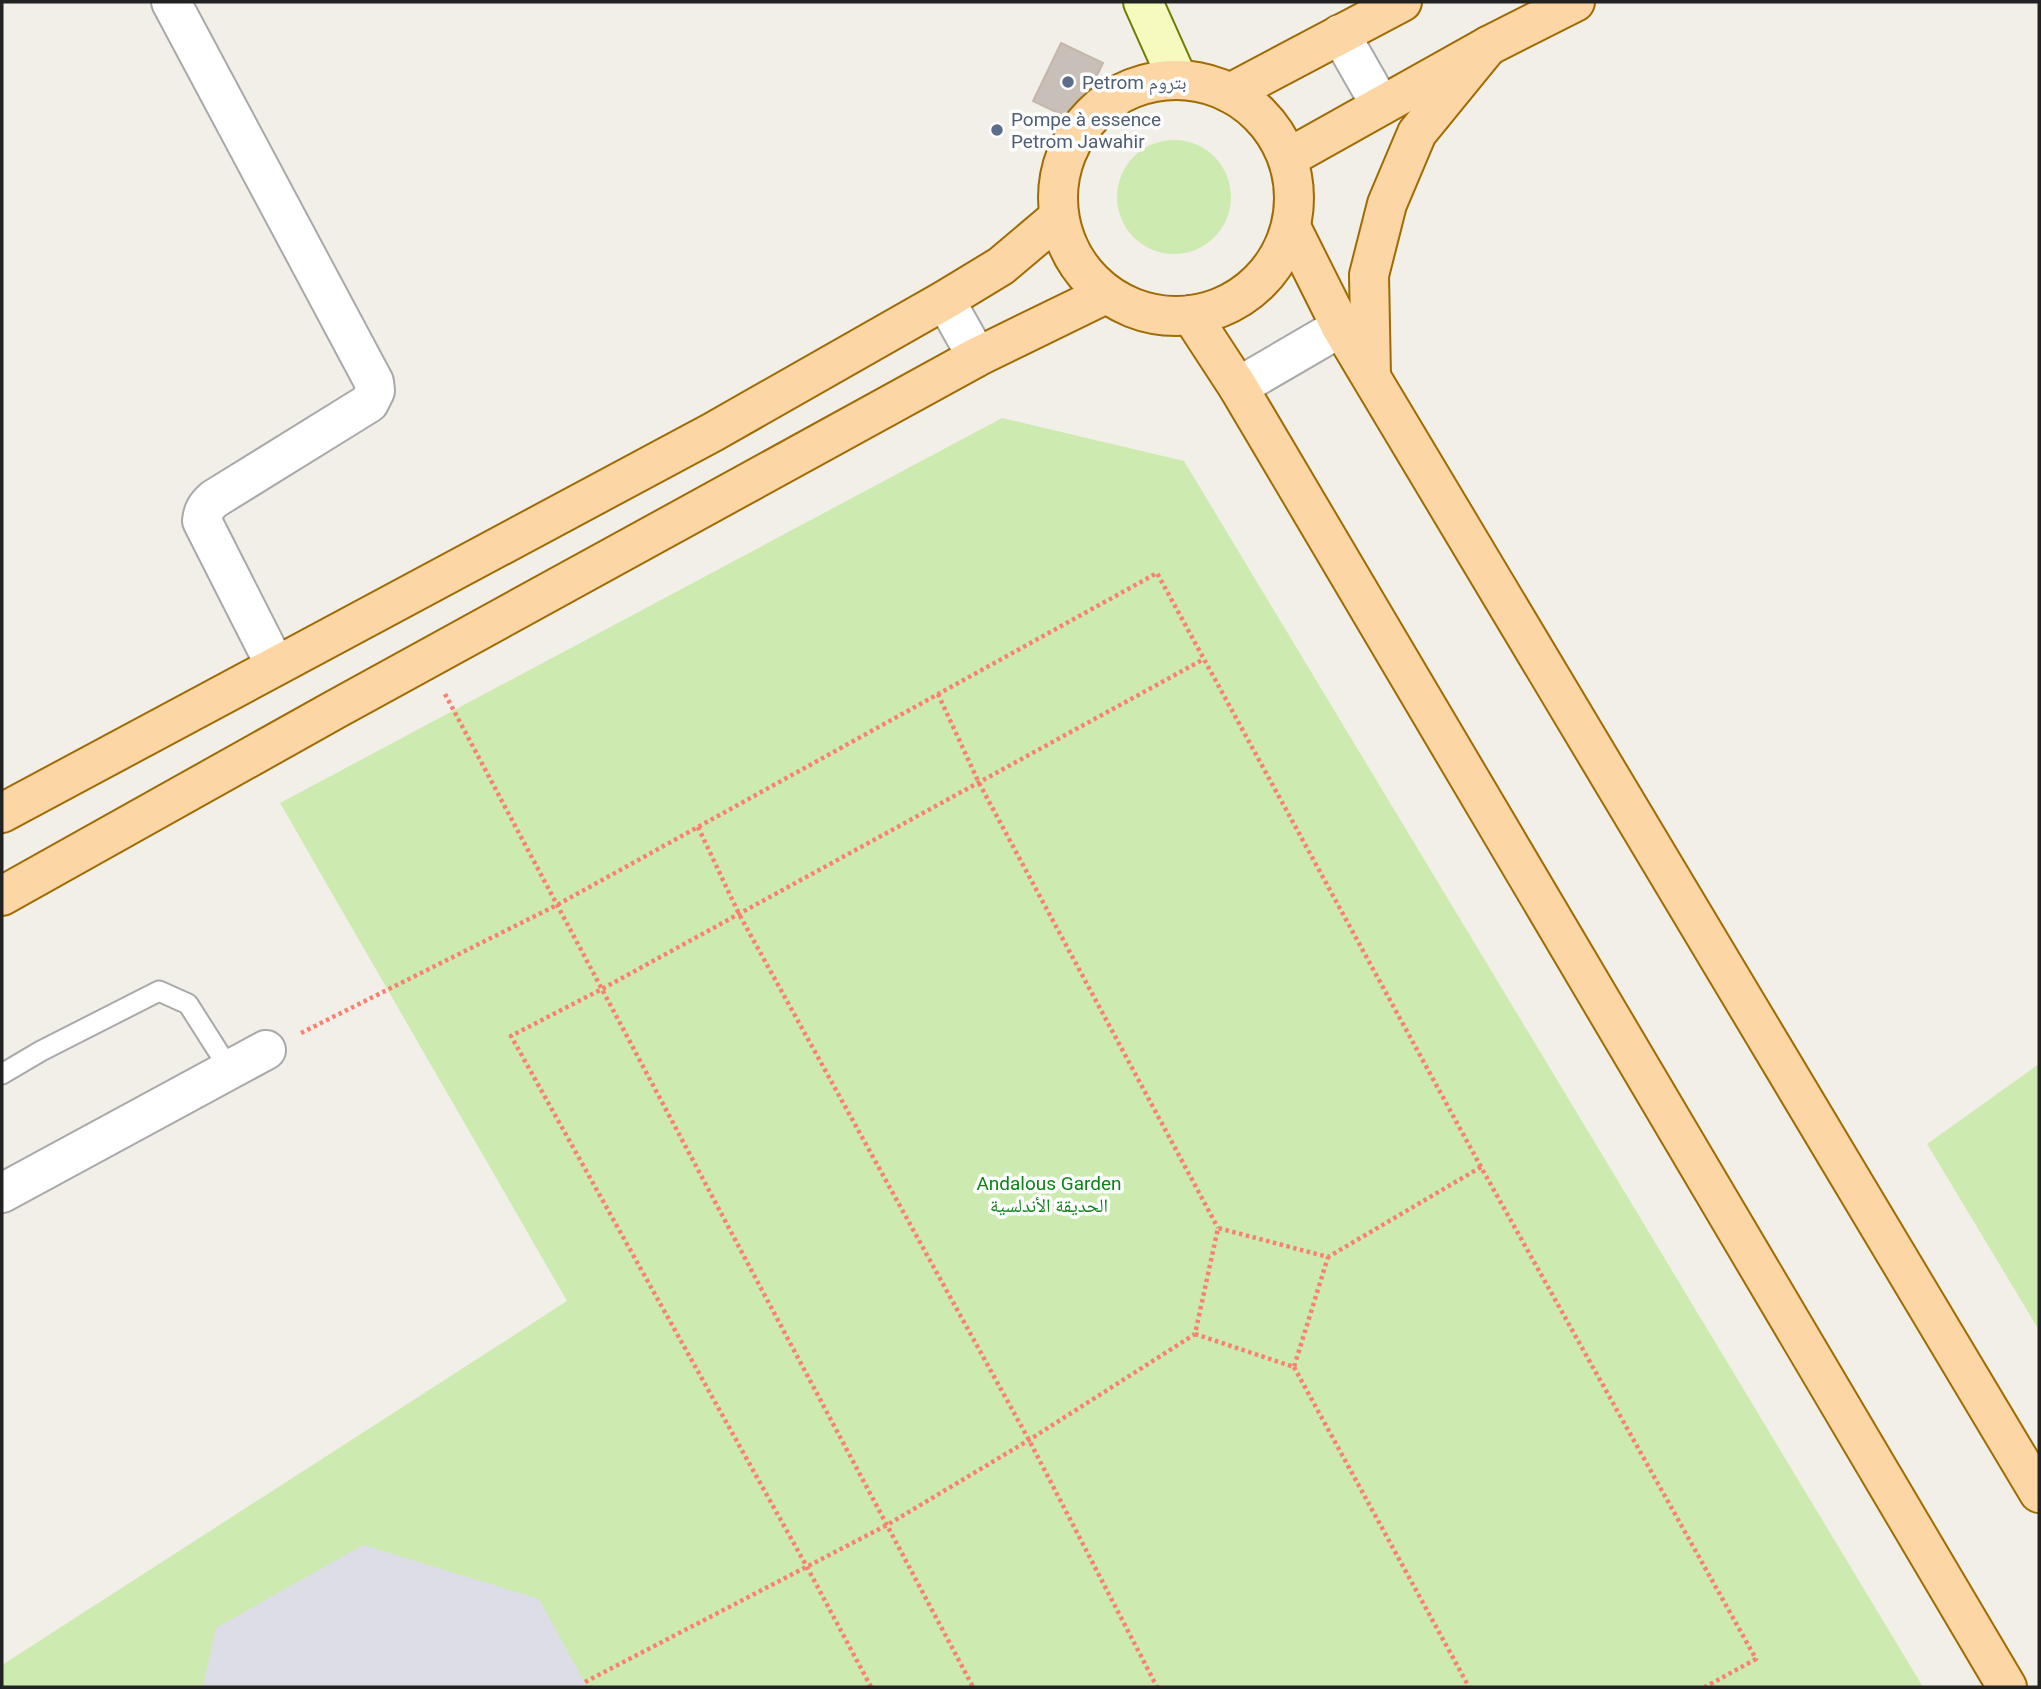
<svg xmlns="http://www.w3.org/2000/svg" width="2041" height="1689" font-family="Roboto,'Noto Naskh Arabic',sans-serif">
<style>
.grass{fill:#cdebb0}
.plaza{fill:#dddde8}
.building{fill:#c7bfb8;stroke:#c4b6ab;stroke-width:2}
.lines{fill:none;stroke-linecap:round;stroke-linejoin:round}
.lane-casing{stroke:#a9a9a9;stroke-width:23}
.street-casing{stroke:#a9a9a9;stroke-width:42}
.secondary-casing{stroke:#707d05;stroke-width:42}
.primary-casing{stroke:#a06b00;stroke-width:42}
.path{stroke:#fa8072;stroke-width:4.5;stroke-dasharray:3.5 3.5;stroke-linecap:butt}
.lane{stroke:#fff;stroke-width:19}
.street{stroke:#fff;stroke-width:38}
.secondary{stroke:#f7fabf;stroke-width:38}
.primary{stroke:#fcd6a4;stroke-width:38}
.service-dot{fill:#5c6f8a;stroke:#fff;stroke-width:2.5}
.labels{text-anchor:middle;dominant-baseline:central;stroke-width:7;stroke-linejoin:round;paint-order:stroke}
.service-label{font-size:19px;fill:#4e5e75;stroke:#fff;text-anchor:start}
.park-label{font-size:19px;fill:#0c8416;stroke:#fff}
</style>
<rect width="100%" height="100%" fill="#f2efe9"/>
<g class="grass">
<circle cx="1174" cy="197" r="57"/>
<path d="M1002 418 1184 461 1923 1687H2V1665L567 1301 280 803Z"/>
<path d="M2039 1064V1330L1927 1144Z"/>
</g>
<path class="plaza" d="M363 1545 539 1599 587 1687H203L216 1628Z"/>
<path class="building" d="M1061 43 1103 63 1075 121 1033 101Z"/>
<g class="lines">
<defs>
<path id="lane" d="M2 1074 41 1051 159 991 188 1004 230 1070"/>
<g id="street">
<path d="M171 2 374 382 375 391 369 403 214 499C206 506 203 511 202 521L275 665"/>
<path d="M1340 34 1380 104"/>
<path d="M945 300 977 357"/>
<path d="M1238 387 1341 327"/>
<path d="M2 1193 266 1050"/>
</g>
<path id="secondary" d="M1143 2 1178 80"/>
<g id="primary">
<circle cx="1176" cy="198" r="118"/>
<path d="M1230 93 1402 2"/>
<path d="M1288 158 1488 46 1575 2"/>
<path d="M1291 227 1341 327 2039 1493"/>
<path d="M1191 315 1238 387 2007 1687"/>
<path d="M1371 376 1369 275 1387 204 1417 133 1488 46"/>
<path d="M2 813 713 432 945 300 1001 266 1059 217"/>
<path d="M2 896 336 709 977 357 1106 294"/>
</g>
</defs>
<use href="#lane" class="lane-casing"/>
<use href="#street" class="street-casing"/>
<use href="#secondary" class="secondary-casing"/>
<use href="#primary" class="primary-casing"/>
<g class="path">
<path d="M445 694 973 1687"/>
<path d="M938 694 979 783 1218 1228"/>
<path d="M698 827 739 914 1029 1440 1157 1687"/>
<path d="M301 1033 557 905 1157 573 1481 1167 1756 1659 1705 1687"/>
<path d="M1195 1334 1294 1367 1328 1257"/>
<path d="M1294 1367 1469 1687"/>
<path d="M585 1682 887 1525 1029 1440 1195 1334 1218 1228 1328 1257 1481 1167"/>
<path d="M871 1687 807 1567 511 1036 602 989 1204 659"/>
</g>
<use href="#lane" class="lane"/>
<use href="#street" class="street"/>
<use href="#secondary" class="secondary"/>
<use href="#primary" class="primary"/>
</g>
<g class="service-dot">
<circle cx="1068" cy="82" r="7"/>
<circle cx="997" cy="130" r="7"/>
</g>
<g class="labels">
<g class="service-label">
<text x="1082" y="82">Petrom بتروم</text>
<text x="1011" y="119">Pompe à essence<tspan x="1011" dy="22">Petrom Jawahir</tspan></text>
</g>
<g class="park-label">
<text x="1049" y="1183">Andalous Garden<tspan x="1049" dy="22">الحديقة الأندلسية</tspan></text>
</g>
</g>
<rect width="2041" height="1689" fill="none" stroke="#222222" stroke-width="7"/>
</svg>
